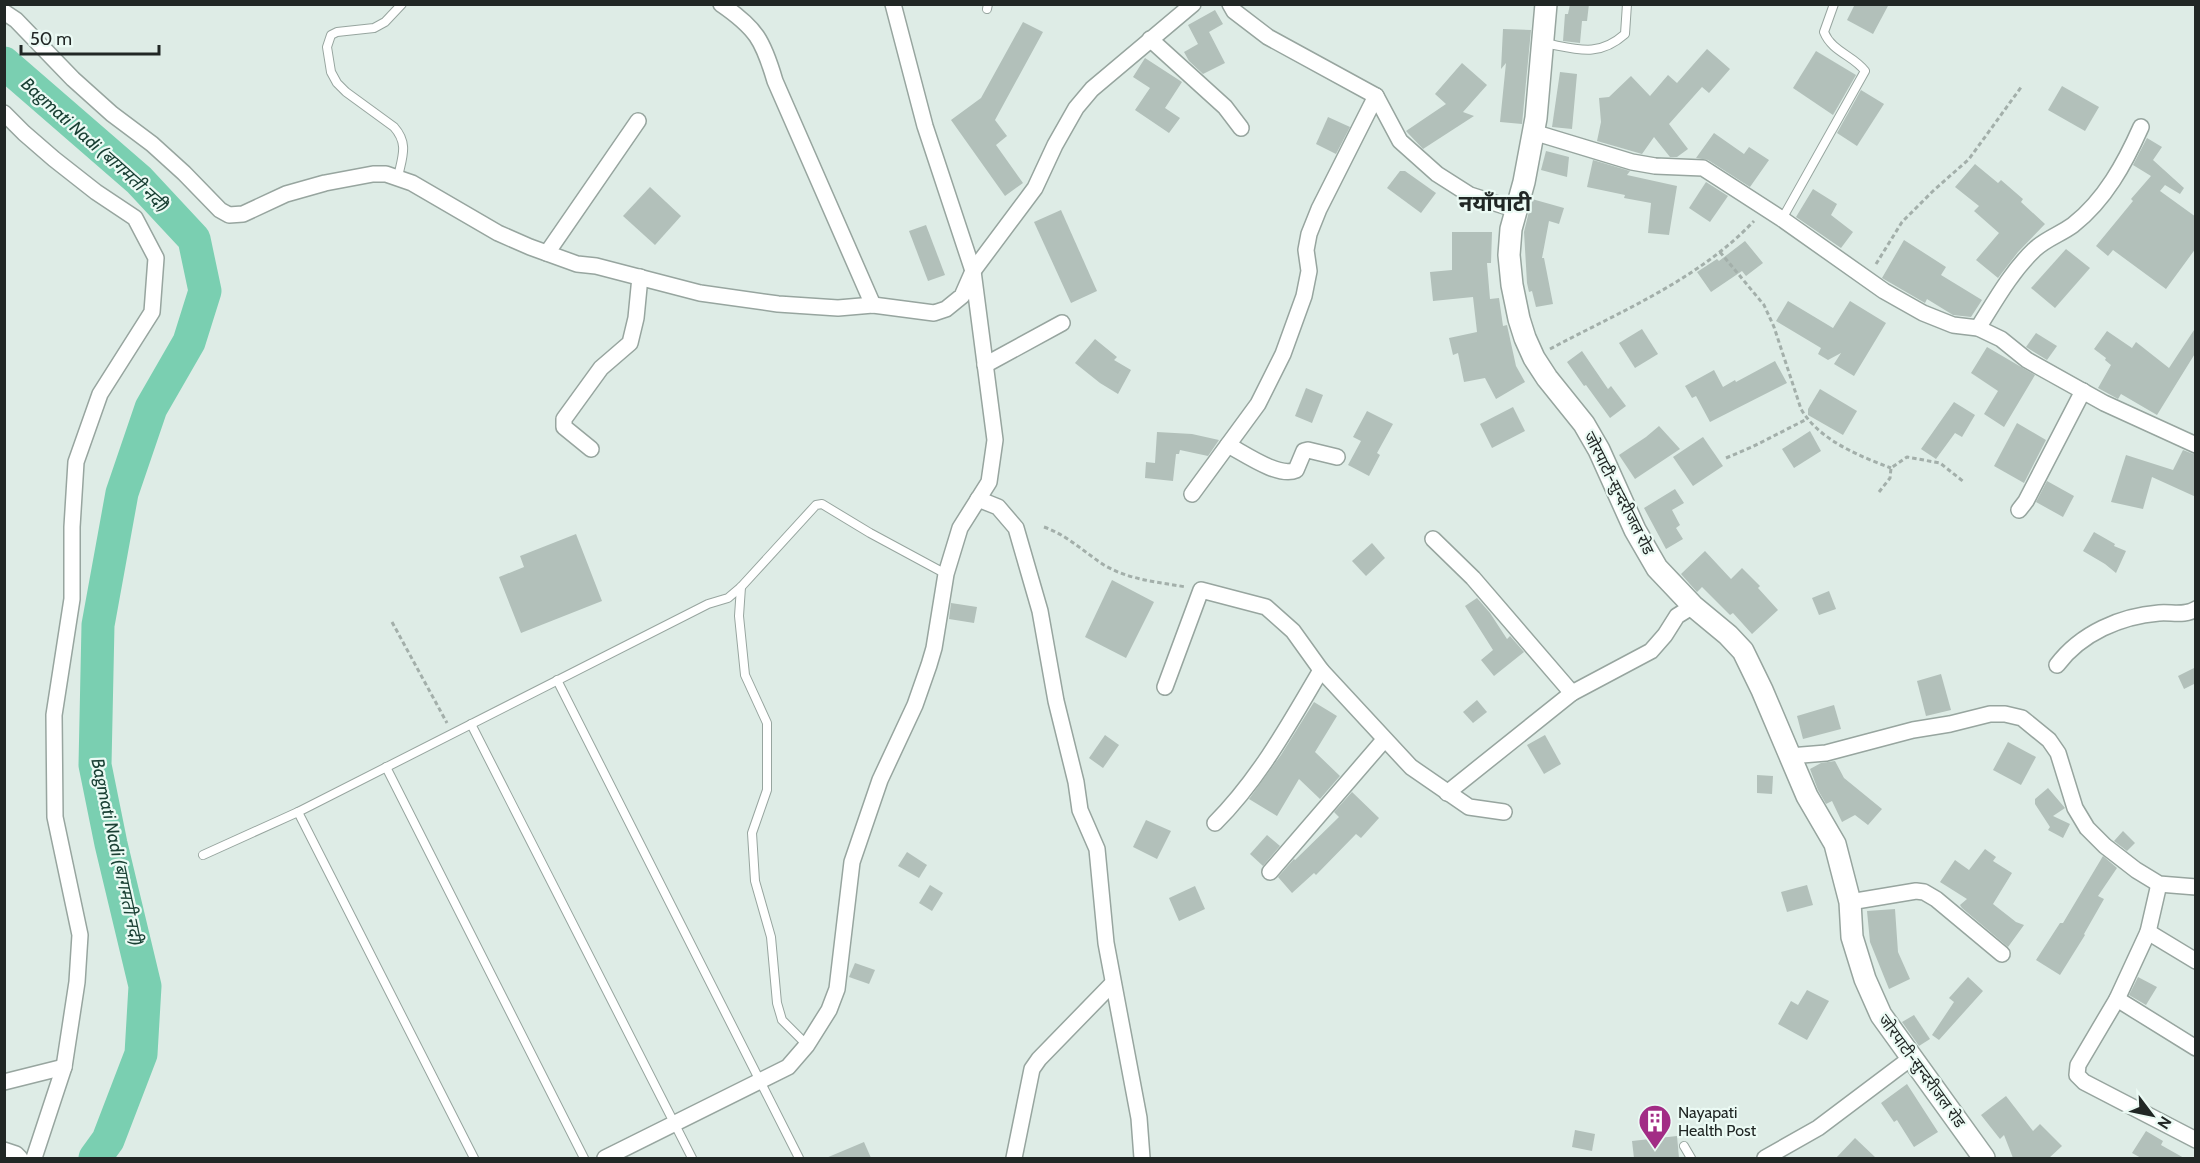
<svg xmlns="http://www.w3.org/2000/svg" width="2200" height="1163" font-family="Cabin,'Noto Sans Devanagari',sans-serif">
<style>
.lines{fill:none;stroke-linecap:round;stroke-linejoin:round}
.river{stroke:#7acfb1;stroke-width:33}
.building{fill:#b2c0ba}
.lane-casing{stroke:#97a59f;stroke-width:10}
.street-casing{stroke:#97a59f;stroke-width:18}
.secondary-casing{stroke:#97a59f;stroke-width:24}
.path{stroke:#a3afaa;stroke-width:3;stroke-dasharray:4.5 3;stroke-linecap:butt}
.lane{stroke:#fff;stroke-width:8}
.street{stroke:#fff;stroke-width:15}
.secondary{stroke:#fff;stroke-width:21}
.labels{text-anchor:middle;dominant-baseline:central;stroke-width:4.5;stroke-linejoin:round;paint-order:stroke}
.street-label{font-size:16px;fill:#212725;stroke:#ebfaf4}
.poi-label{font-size:16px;fill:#212725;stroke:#ebfaf4;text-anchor:start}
.water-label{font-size:18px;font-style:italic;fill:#1a4034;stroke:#ebfaf4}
.district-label{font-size:22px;font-weight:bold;fill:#212725;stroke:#ebfaf4}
</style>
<rect width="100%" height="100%" fill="#deece6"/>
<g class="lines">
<path class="river" d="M4 63 139 180 194 239 205 291 189 342 151 408 122 493 98 625 95 765 111 844 145 986 141 1054 108 1140 95 1158"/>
</g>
<g class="building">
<path d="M1570 4H1589L1587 21H1582L1580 43 1563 41 1565 14H1568Z"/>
<path d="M1855 4H1889L1873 34 1847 20Z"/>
<path d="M1215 10 1223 24 1209 32 1225 63 1203 74 1189 61 1184 52 1198 44 1188 25Z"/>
<path d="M1023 22 1043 32 995 120 1007 136 996 145 1023 183 1005 196 951 120 981 98Z"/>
<path d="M1503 29 1531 30 1522 124 1500 122 1506 63 1501 69Z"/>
<path d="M1707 49 1730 69 1709 93 1702 87 1669 124 1688 149 1677 157H1670L1654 137 1642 154 1597 141 1601 122 1599 98 1609 97 1631 76 1650 96 1668 75 1677 83Z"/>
<path d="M1816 51 1856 75 1833 115 1793 88Z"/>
<path d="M1145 58 1182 82 1165 108 1180 118 1169 133 1135 110 1150 88 1133 77Z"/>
<path d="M1462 63 1487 85 1463 112 1474 116 1423 149 1406 131 1446 104 1435 94Z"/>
<path d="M1560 72 1577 74 1572 129 1552 127Z"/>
<path d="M2062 86 2099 107 2085 131 2048 110Z"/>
<path d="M1861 90 1884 104 1857 146 1837 133Z"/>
<path d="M1328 117 1350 127 1336 154 1316 144Z"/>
<path d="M1714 133 1744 154 1749 147 1769 160 1750 187 1708 160 1696 158Z"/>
<path d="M2147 138 2162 147 2153 160 2184 188 2180 194 2165 185 2160 191 2196 217V248L2166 289 2113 250 2108 256 2096 246 2133 201 2131 199 2151 176 2133 165Z"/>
<path d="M1546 151 1569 157 1567 177 1541 170Z"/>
<path d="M1593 160 1630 171 1627 175 1677 186 1669 235 1648 233 1651 203 1624 198 1625 195 1587 187Z"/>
<path d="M1975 164 1998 183 2001 180 2023 199 2021 202 2045 224 2018 252 1998 278 1976 260 1999 233 1974 211 1979 206 1955 187Z"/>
<path d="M1400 171H1405L1436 193 1421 213 1387 188Z"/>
<path d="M1706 182 1728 196 1710 222 1689 208Z"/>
<path d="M650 187 681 216 655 245 623 216Z"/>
<path d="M1813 189 1837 204 1831 215 1853 232 1841 248 1796 217Z"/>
<path d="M1532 199 1564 208 1559 224 1549 221 1542 258H1544L1553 304 1536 307 1532 291 1529 292 1527 283 1524 232Z"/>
<path d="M1061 210 1097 291 1071 303 1034 222Z"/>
<path d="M926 225 945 275 928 281 909 231Z"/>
<path d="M1452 232H1492L1491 263H1487L1490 299 1499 298 1503 326 1507 325 1516 366 1525 382 1496 399 1485 378 1464 382 1458 353 1453 355 1449 338 1477 332 1473 297 1433 301 1430 272 1452 270Z"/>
<path d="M1904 240 1946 267 1941 275 1982 300 1971 317 1953 315 1927 299 1925 303 1882 278Z"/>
<path d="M1745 241 1763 263 1746 276 1742 271 1711 292 1697 272 1717 259 1719 261Z"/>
<path d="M2066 249 2090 268 2055 308 2031 288Z"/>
<path d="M1788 301 1833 328 1850 301 1886 323 1854 376 1834 364 1841 353 1828 360 1818 354 1821 348 1776 321Z"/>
<path d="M2196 327V352L2157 415 2121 394 2118 399 2098 388 2111 365 2105 360 2106 358 2094 349 2107 331 2132 348 2136 342 2169 368Z"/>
<path d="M1642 329 1658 354 1635 368 1619 343Z"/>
<path d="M2036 333 2057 346 2047 360 2026 347Z"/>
<path d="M1095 339 1117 357 1114 360 1131 370 1118 394 1100 383 1075 363Z"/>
<path d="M1987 347 2035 375 2004 427 1984 414 1998 391 1971 373Z"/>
<path d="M1582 351 1608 389 1611 386 1626 406 1610 418 1586 385 1584 386 1567 362Z"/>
<path d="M1775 361 1787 383 1710 422 1696 396 1692 398 1685 386 1714 370 1723 387 1735 380 1736 382Z"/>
<path d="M1306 388 1323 395 1312 423 1295 416Z"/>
<path d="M1820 389 1857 411 1843 435 1808 415V409Z"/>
<path d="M1954 402 1975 415 1962 437 1955 433 1936 459 1921 449Z"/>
<path d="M1513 407 1525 431 1492 448 1480 424Z"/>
<path d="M1367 411 1393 424 1377 453 1380 455 1369 476 1348 465 1361 441 1353 437Z"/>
<path d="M2017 423 2046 440 2024 483 1994 466Z"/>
<path d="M1659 426 1680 449 1635 479 1619 455 1646 437Z"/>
<path d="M1810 431 1821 451 1794 468 1782 449Z"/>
<path d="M1157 432 1192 434 1219 440 1208 456 1180 450 1179 454H1176L1173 481 1145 478 1146 462 1155 463Z"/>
<path d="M1703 437 1723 466 1693 486 1673 457Z"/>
<path d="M2183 450 2196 455V497L2152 477 2143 509 2111 502 2126 455 2173 470Z"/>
<path d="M2047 481 2074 496 2063 517 2036 502Z"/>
<path d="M1675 489 1684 503 1672 510 1680 525 1676 528 1683 539 1666 549 1644 508Z"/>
<path d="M2094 532 2115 544 2114 546 2126 551 2116 573 2105 564 2083 551Z"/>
<path d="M576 534 602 601 521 633 499 577 524 567 520 556Z"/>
<path d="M1372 543 1385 558 1366 576 1352 561Z"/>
<path d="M1705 551 1731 579 1742 568 1760 586 1758 588 1778 610 1752 634 1733 613 1730 615 1702 587 1697 592 1681 574Z"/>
<path d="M1112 580 1154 602 1126 658 1085 637Z"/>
<path d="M1829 591 1836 609 1819 615 1812 598Z"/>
<path d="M1477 598 1490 613 1507 639 1510 636 1524 652 1494 676 1481 660 1493 650 1465 606Z"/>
<path d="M951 603 977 607 974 623 949 619Z"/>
<path d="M2196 667V683L2184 689 2178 676Z"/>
<path d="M1941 674 1951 710 1926 716 1917 681Z"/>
<path d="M1477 700 1487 712 1473 723 1463 712Z"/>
<path d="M1314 702 1337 716 1315 752 1340 776 1320 799 1299 779 1277 816 1249 799 1281 755Z"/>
<path d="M1834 705 1841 729 1803 739 1797 716Z"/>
<path d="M1105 735 1119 745 1103 768 1089 758Z"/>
<path d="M1545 735 1561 764 1544 774 1527 745Z"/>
<path d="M2008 742 2036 757 2021 785 1993 770Z"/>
<path d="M1835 761 1844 778 1882 809 1868 825 1855 815 1842 822 1832 801 1826 804 1818 790 1810 769 1821 763Z"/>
<path d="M1757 775 1773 776 1772 794 1757 793Z"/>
<path d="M2048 788 2065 808 2053 816 2070 824 2063 838 2048 830 2050 827 2035 804V799Z"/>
<path d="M1352 792 1379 818 1361 838 1356 834 1316 875 1314 873 1292 893 1278 877 1294 859 1295 860 1339 817 1334 812Z"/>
<path d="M1146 820 1171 831 1157 859 1133 847Z"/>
<path d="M2123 831 2135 843 2127 851 2114 841Z"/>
<path d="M1267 835 1280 846 1263 866 1250 854Z"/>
<path d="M1985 849 1996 857 1993 861 2012 873 1993 904 2016 922 2024 925 2008 947 1962 908 1960 905 1967 899 1940 882 1955 860 1969 870Z"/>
<path d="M907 852 927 865 919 878 898 866Z"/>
<path d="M2103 856 2117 868 2098 896 2104 899 2084 934 2085 935 2060 975 2036 960 2060 923H2063Z"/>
<path d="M930 885 943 893 932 911 919 903Z"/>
<path d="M1807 885 1813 905 1787 912 1781 892Z"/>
<path d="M1195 886 1205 909 1179 921 1169 898Z"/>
<path d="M1895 909 1898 952 1910 979 1889 989 1870 942 1867 911Z"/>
<path d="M855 963 875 970 869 984 849 977Z"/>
<path d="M1968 977 1983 991 1939 1040 1932 1035 1954 1002 1949 998Z"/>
<path d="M2138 977 2157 987 2146 1005 2129 995Z"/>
<path d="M1807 990 1829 1001 1807 1040 1778 1024 1791 1001 1798 1005Z"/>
<path d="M1914 1015 1930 1039 1919 1046 1902 1022Z"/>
<path d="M1907 1084 1938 1132 1914 1147 1897 1120 1894 1122 1881 1103Z"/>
<path d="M2006 1096 2033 1131 2040 1124 2062 1146 2049 1158H2013L2004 1135 2000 1139 1981 1115Z"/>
<path d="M1575 1130 1595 1134 1592 1151 1572 1147Z"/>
<path d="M2146 1131 2163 1141 2161 1145 2184 1158H2141L2132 1153Z"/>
<path d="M1677 1136 1679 1158H1634L1632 1141Z"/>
<path d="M1855 1138 1876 1158H1836Z"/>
<path d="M864 1142 871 1158H826Z"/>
</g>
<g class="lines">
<defs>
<g id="lane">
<path d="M987 9 988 4"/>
<path d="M1544 43C1577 49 1598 58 1625 34L1627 4"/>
<path d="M398 177C402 157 409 144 394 127L346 92 337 83 331 72 327 47 331 35 337 32 374 28 385 22 402 4"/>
<path d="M1782 219 1865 71C1853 55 1832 52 1824 32L1834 4"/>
<path d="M741 587 739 616 745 675 767 723V790L752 833 755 881 771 937 777 1003 782 1020 807 1045"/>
<path d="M557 680 799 1158"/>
<path d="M471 724 692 1158"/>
<path d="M386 767 584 1158"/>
<path d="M298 812 474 1158"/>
<path d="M203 855 298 812 708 604 728 598 741 587 816 505 822 504 870 533 946 574"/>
<path d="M1684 1146 1691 1158"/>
</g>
<g id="street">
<path d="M721 4C756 28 763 40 775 81L873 305"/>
<path d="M1230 4 1234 11 1268 37 1376 96 1400 141 1437 174 1470 195 1517 210"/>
<path d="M4 12 16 20 73 79 112 114 152 144 184 173 220 210 229 215 243 214 286 194 325 183 373 174H386L412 183 498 233 530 247 577 264 596 266 700 293 778 304 838 308 873 305 934 313 946 309 962 296 973 271 1035 188 1055 145 1076 108 1092 89 1193 4"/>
<path d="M1150 39 1225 107 1241 128"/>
<path d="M4 113 24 133 54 159 96 192 135 218 156 258 152 312 100 394 76 462 72 527V599L54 715 55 817 80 935 77 982 64 1067 34 1158"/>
<path d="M1533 132 1632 162 1655 166 1703 168 1782 219 1884 291 1923 313 1953 325 1978 328 2001 339 2027 360 2104 403 2196 445"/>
<path d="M547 253 638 121"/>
<path d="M1978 328C1995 301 2011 272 2034 250 2045 239 2061 234 2073 225 2105 200 2125 163 2141 127"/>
<path d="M985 365 1062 323"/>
<path d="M1228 445C1245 454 1279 478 1296 470L1304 451 1308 450 1337 457"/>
<path d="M591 449 564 427V419L601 368 630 343 636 318 640 277"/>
<path d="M1192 494 1258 404 1283 354 1304 296 1309 271 1306 250 1309 234 1319 209 1376 96"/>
<path d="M978 499 998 507 1016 528 1040 611 1056 701 1076 782 1080 810 1097 849 1106 943 1139 1118 1142 1158"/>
<path d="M2019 510 2026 501 2083 391"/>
<path d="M1433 539 1473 578 1572 693"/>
<path d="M2057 665C2081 633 2121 616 2159 613 2172 612 2185 616 2196 609"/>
<path d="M1165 687 1201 590 1266 607 1293 631 1321 670 1411 767 1469 807 1504 812"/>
<path d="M1790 756 1826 753 1913 730 1950 724 1990 714H2005L2022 718 2049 740 2058 753 2075 808 2087 828 2105 846 2136 870 2159 884 2196 887"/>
<path d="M1447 793 1572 693 1651 651 1665 635 1677 616 1693 606"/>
<path d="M1215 823C1259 779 1290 723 1321 670"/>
<path d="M1270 872 1384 740"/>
<path d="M2159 884 2148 932 2117 999 2078 1065 2077 1075 2084 1082 2196 1140"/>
<path d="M1850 902 1916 891 1924 892 1936 899 2002 954"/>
<path d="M2148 932 2196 961"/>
<path d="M2117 999 2196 1048"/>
<path d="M4 1082 64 1067"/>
<path d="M4 1150 16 1154 20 1158"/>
<path d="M605 1158 788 1067 807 1045 829 1010 837 989 852 862 880 780 915 705 929 665 934 648 946 574 960 528 989 482 995 440 973 271 925 126 893 4"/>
<path d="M1014 1158 1032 1069 1039 1059 1113 983"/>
<path d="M1765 1158 1818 1128 1911 1058"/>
</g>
<path id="secondary" d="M1546 4 1536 118 1524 182 1511 229 1509 255 1512 285 1519 319 1525 338 1534 358 1547 378 1584 424 1599 450 1635 530 1657 568 1693 606 1728 635 1743 651 1762 690 1807 796 1835 844 1850 902 1852 937 1865 979 1881 1015 1984 1158"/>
</defs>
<use href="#lane" class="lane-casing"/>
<use href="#street" class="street-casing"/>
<use href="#secondary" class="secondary-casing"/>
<g class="path">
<path d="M1720 252 1764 305 1774 327 1801 409C1819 440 1859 456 1891 468"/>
<path d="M1876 264 1902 222 1932 192 1969 159 2022 86"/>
<path d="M1550 349C1621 311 1698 280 1754 221"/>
<path d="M1726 458 1752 447 1807 419"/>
<path d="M1879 492 1890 478 1891 468 1907 457 1940 463 1964 482"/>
<path d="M1044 527C1067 535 1084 552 1104 565 1129 580 1158 582 1186 587"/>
<path d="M392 622 447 723"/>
</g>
<use href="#lane" class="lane"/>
<use href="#street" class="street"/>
<use href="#secondary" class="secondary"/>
</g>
<defs>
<symbol id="building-pin" viewBox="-11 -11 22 30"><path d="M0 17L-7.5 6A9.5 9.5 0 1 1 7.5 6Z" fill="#a22c85" stroke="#ebfaf4"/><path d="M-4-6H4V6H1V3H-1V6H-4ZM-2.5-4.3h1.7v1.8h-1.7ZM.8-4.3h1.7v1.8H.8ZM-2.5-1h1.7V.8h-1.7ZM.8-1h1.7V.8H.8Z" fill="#fff"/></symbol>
</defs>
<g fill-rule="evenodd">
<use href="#building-pin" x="1636" y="1102" width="38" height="52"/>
</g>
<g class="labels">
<g class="street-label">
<text transform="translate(1619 493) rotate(63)">जोरपाटी-सुन्दरीजल रोड</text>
<text transform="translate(1922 1071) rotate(54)">जोरपाटी-सुन्दरीजल रोड</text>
</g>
<g class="poi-label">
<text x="1678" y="1112">Nayapati<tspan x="1678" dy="18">Health Post</tspan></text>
</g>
<g class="water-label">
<text transform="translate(95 145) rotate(42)">Bagmati Nadi (बागमती नदी)</text>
<text transform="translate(117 852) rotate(78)">Bagmati Nadi (बागमती नदी)</text>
</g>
<g class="district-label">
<text x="1495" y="203">नयाँपाटी</text>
</g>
</g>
<rect width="2200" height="1163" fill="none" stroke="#212725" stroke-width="12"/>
<g transform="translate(2152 1115) rotate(122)" stroke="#ebfaf4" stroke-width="4.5" paint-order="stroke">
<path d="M0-4.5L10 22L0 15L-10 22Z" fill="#212725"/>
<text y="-9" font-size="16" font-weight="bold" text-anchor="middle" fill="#212725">N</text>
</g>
<path d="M21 45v9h138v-9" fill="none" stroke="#212725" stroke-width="3"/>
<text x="30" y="45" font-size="18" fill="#212725" stroke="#ebfaf4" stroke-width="4.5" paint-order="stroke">50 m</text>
</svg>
